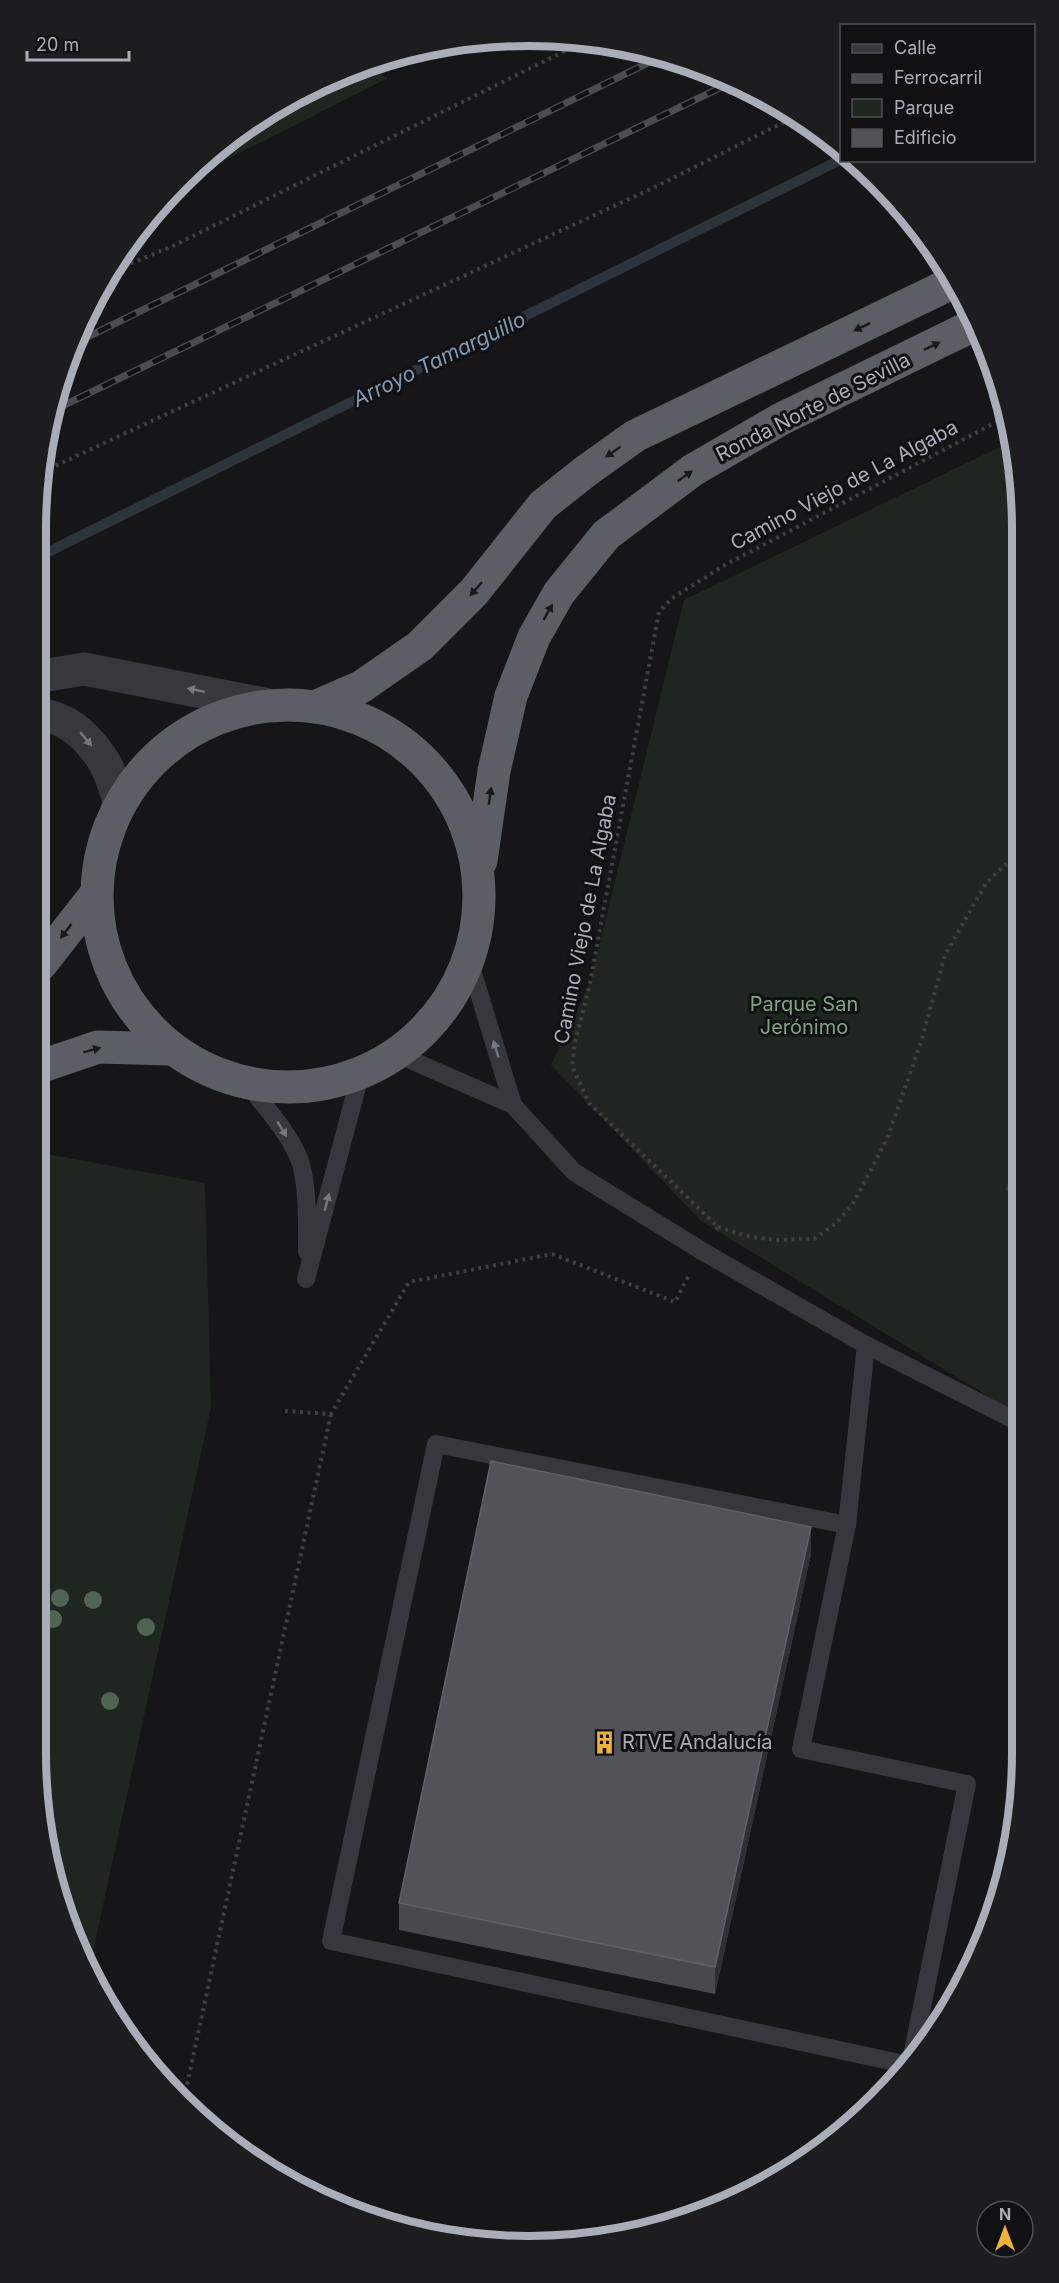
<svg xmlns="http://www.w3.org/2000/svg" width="1059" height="2283" font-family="Inter,sans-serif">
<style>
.green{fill:#1e261f}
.water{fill:#2c353c}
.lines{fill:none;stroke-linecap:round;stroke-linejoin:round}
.stream{stroke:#2c353c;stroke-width:10}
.path{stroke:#3d3f44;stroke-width:4;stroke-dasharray:3 4.5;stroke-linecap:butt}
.service{stroke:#37383d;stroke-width:18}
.minor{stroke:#37383d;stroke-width:33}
.trunk{stroke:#5b5e65;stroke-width:33}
.rail-casing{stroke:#4a4c52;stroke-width:7}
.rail{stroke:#111113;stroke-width:4.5;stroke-dasharray:14;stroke-linecap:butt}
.tree{fill:#506452}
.wall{fill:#47494d}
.shaded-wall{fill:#2f3033}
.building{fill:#525359;stroke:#5f6168;stroke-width:1.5}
.oneway{fill:#18191b}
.oneway2{fill:#757881}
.labels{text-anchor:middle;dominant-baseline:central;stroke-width:6;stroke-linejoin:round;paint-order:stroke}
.street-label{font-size:20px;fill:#a8adb8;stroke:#111113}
.park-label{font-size:20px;fill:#7fa381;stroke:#111113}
.poi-label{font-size:20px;fill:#a8adb8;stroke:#111113;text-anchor:start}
.water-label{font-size:21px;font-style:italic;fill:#7f9bb3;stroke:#111113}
.rim{fill:none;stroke:#a8adb8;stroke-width:8}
</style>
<rect width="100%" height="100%" fill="#161618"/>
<g class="green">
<path d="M364 66 388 78 176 185 255 119 340 74Z"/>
<path d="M1012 441 1019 465 1021 1145 1005 1190 1021 1201 1022 1417 701 1221 551 1065 590 983 684 600Z"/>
<path d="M36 1152 205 1183 211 1407 89 1970 62 1912 36 1753Z"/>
</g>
<path class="water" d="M1021 1145V1201L1005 1190Z"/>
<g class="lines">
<path class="stream" d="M36 558 842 159"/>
<g class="path">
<path d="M110 272 173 246 585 41"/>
<path d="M42 472 657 186 794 117"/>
<path d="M718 1227 751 1237 776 1240 814 1239 836 1223 852 1205 887 1139 921 1042 945 955 986 883 1020 851"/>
<path d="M716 1230 718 1227 589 1103 572 1066 575 1042 590 983 659 612 671 599 725 565 1006 417"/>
<path d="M285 1411 331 1414 409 1282 552 1254 675 1302 689 1275"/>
<path d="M184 2099 331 1414"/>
</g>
<g class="service">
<path d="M469 960 513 1105"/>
<path d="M397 1054 513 1105 574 1172 702 1251 866 1345 1022 1424"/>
<path d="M246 1083C263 1104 293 1137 301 1164 308 1190 307 1225 307 1252"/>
<path d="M306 1279 361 1072"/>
<path d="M866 1345 847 1525 801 1749 967 1784 911 2061"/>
<path d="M847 1525 436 1444 331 1941 909 2065"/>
</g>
<g class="minor">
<path d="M36 677 84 669 274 706"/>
<path d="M36 713C67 718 85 733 103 760 111 772 115 790 120 804"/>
</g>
<g class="trunk">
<circle cx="288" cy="896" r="191"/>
<path d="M315 707 361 687 420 646 474 592 543 505 586 471 635 436 952 283"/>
<path d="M481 861 494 771 511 696 534 637 559 593 606 535 693 470 781 419 976 324"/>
<path d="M36 968 41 964 96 894"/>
<path d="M36 1068 98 1047 171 1049"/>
</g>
<defs>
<g id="rail">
<path d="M73 344 662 56"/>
<path d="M52 411 732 82"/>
</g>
</defs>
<use href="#rail" class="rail-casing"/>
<use href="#rail" class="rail"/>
</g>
<g class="tree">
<circle cx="60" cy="1598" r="9"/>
<circle cx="93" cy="1600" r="9"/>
<circle cx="53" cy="1619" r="9"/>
<circle cx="146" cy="1627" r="9"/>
<circle cx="110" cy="1701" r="9"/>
</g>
<path class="wall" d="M811 1554 715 1994 399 1930V1903Z"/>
<path class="shaded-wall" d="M811 1527V1554L715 1994V1967Z"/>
<path class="building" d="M491 1461 811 1527 715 1967 399 1903Z"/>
<defs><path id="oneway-solid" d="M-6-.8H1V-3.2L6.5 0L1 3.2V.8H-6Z" transform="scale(1.5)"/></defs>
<g class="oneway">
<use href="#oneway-solid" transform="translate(862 327) rotate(154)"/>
<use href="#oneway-solid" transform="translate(932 346) rotate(-26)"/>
<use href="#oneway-solid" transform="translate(613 452) rotate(145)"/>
<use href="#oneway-solid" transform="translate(685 476) rotate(-35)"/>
<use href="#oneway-solid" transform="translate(476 589) rotate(131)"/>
<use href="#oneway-solid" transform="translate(548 612) rotate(-60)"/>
<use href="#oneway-solid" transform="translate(490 796) rotate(-82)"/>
<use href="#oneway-solid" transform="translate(66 931) rotate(128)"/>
<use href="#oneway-solid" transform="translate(92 1050) rotate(-15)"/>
</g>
<g class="oneway2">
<use href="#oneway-solid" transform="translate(196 690) rotate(-168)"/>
<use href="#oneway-solid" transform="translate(86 739) rotate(50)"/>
<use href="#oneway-solid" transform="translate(496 1049) rotate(-107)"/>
<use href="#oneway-solid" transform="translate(282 1129) rotate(59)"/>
<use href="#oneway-solid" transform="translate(327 1202) rotate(-75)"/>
</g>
<defs>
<symbol id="building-bare" viewBox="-9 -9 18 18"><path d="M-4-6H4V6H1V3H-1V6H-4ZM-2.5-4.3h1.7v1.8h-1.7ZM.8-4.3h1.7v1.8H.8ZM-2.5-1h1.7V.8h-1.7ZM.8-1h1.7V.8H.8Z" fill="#f2b134" stroke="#111113" stroke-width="2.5" paint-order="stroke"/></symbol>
</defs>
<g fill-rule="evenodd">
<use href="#building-bare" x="588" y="1726" width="33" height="33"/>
</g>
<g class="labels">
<g class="street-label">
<text transform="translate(813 407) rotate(-27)">Ronda Norte de Sevilla</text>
<text transform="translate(844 485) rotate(-28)">Camino Viejo de La Algaba</text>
<text transform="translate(585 919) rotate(-79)">Camino Viejo de La Algaba</text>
</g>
<g class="park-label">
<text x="804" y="1004">Parque San<tspan x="804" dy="23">Jerónimo</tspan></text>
</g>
<g class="poi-label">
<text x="622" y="1742">RTVE Andalucía</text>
</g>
<g class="water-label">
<text transform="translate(439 359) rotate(-26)">Arroyo Tamarguillo</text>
</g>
</g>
<path d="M0 0H1059V2283H0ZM529 46H529A483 483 0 0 1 1012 529V1753A483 483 0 0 1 529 2236H529A483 483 0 0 1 46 1753V529A483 483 0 0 1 529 46Z" fill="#1d1d20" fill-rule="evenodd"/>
<path class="rim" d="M529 46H529A483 483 0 0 1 1012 529V1753A483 483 0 0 1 529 2236H529A483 483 0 0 1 46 1753V529A483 483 0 0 1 529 46Z"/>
<rect x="840" y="24" width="195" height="138" fill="#111113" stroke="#4d4f55" stroke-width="1.5"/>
<rect x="852" y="44" width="30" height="9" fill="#37383d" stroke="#4d4f55" stroke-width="1.5"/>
<text x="894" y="54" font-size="18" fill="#a8adb8">Calle</text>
<rect x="852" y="74" width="30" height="9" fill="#4a4c52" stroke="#4d4f55" stroke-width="1.5"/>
<text x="894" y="84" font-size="18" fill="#a8adb8">Ferrocarril</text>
<rect x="852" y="99" width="30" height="18" fill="#1e261f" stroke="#4d4f55" stroke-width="1.5"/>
<text x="894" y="114" font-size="18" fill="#a8adb8">Parque</text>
<rect x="852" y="129" width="30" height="18" fill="#525359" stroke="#4d4f55" stroke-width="1.5"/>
<text x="894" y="144" font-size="18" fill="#a8adb8">Edificio</text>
<g transform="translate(1005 2229)"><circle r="28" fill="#111113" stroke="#4d4f55" stroke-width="1.5"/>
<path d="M0-4.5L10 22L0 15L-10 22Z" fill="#f2b134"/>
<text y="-9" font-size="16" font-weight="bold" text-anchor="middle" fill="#a8adb8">N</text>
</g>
<path d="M27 51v9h102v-9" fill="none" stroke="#a8adb8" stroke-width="3"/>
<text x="36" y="51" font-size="18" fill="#a8adb8" stroke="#111113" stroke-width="4.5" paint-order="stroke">20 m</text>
</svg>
